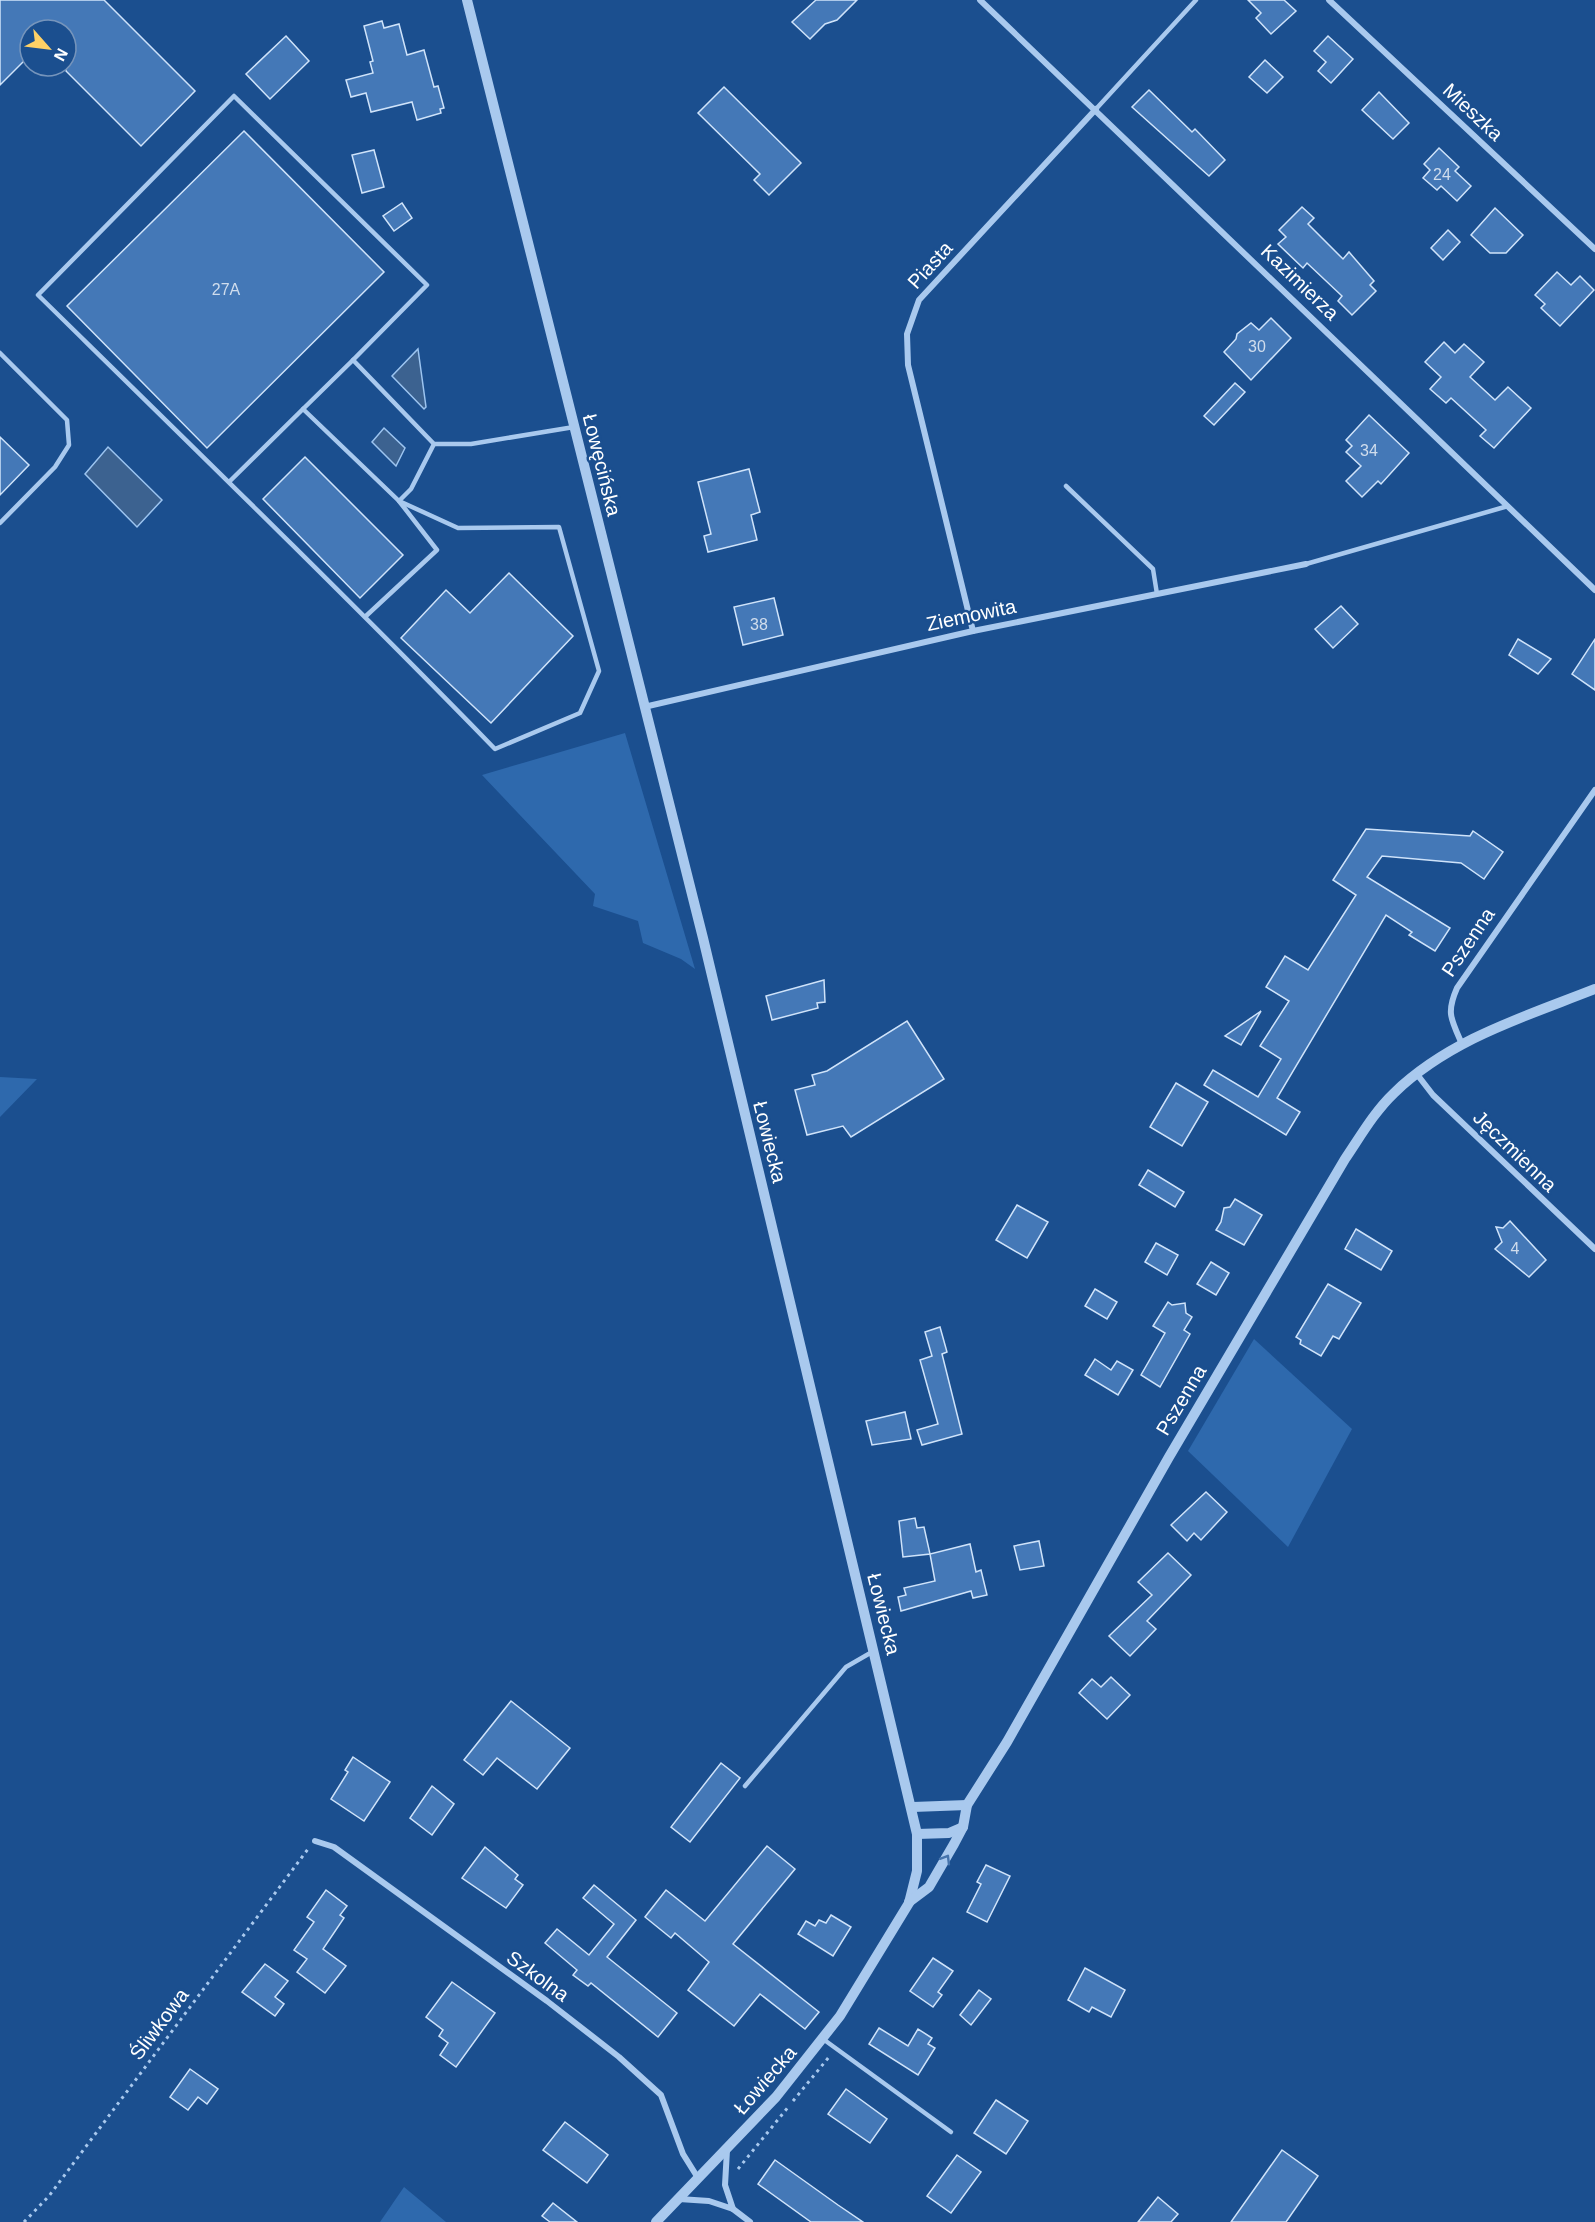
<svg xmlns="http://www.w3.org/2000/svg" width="1595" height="2222" font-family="Helvetica,sans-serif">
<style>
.green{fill:#2e69ad}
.water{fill:#3c6290;stroke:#9cc4f0;stroke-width:1.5}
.building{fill:#4478b7;stroke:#cfe3fa;stroke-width:1.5}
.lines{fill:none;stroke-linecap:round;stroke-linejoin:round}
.path{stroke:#a9c9ee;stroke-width:3;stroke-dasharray:3 4.5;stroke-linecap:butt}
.service{stroke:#a9c9ee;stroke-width:4.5}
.minor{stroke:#a9c9ee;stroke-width:6}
.tertiary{stroke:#a9c9ee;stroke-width:10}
.oneway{stroke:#4674ac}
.labels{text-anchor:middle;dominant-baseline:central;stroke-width:5;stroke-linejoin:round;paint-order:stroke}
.number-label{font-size:16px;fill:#d0dded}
.street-label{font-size:20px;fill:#fff;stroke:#1b4f8f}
</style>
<rect width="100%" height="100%" fill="#1b4f8f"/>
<g class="green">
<path d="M625 733 695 969 681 959 643 943 638 921 593 906 595 894 482 775Z"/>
<path d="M0 1077 37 1079 0 1117Z"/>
<path d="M1254 1339 1352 1429 1288 1547 1188 1451Z"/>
<path d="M404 2187 446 2222H380Z"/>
</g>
<g class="water">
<path d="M418 349 426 407 424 409 392 376Z"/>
<path d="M384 428 405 448 396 466 372 442Z"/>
<path d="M108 447 162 500 137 527 85 474Z"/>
</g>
<g class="building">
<path d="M0 0H104L195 91 141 146 66 71V30H30V55L0 85Z"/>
<path d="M816 0H857L837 20 825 24 810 39 792 22Z"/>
<path d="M1248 0H1284L1296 11 1271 34 1256 18 1261 13Z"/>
<path d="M382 21 384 28 399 24 407 55 424 50 434 87 438 86 444 108 440 109 441 113 417 120 412 102 371 112 366 93 351 97 346 80 373 73 370 62 373 61 364 26Z"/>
<path d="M286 36 309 61 270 99 246 74Z"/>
<path d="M1328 36 1353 59 1331 83 1318 71 1326 62 1314 51Z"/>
<path d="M1265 60 1283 77 1267 93 1249 77Z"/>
<path d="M724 87 801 163 769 195 754 180 760 174 698 113Z"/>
<path d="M1149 90 1192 132 1195 129 1225 160 1209 176 1132 107Z"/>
<path d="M1379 92 1409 123 1393 139 1362 110Z"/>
<path d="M244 131 384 272 207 448 67 306Z"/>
<path d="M1439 148 1459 167 1455 171 1471 186 1457 201 1441 186 1437 190 1423 178 1430 170 1424 164Z"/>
<path d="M374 150 384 187 362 193 352 155Z"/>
<path d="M402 203 412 218 394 231 383 216Z"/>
<path d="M1302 207 1314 218 1308 224 1343 259 1349 252 1374 281 1370 285 1376 291 1352 315 1338 301 1342 296 1307 263 1303 268 1278 244 1286 237 1279 230Z"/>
<path d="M1495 208 1523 235 1506 253H1490L1471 235Z"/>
<path d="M1448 230 1460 242 1443 260 1431 248Z"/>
<path d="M1557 272 1571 285 1580 276 1594 290 1560 326 1541 308 1545 304 1535 295Z"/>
<path d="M1271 318 1291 338 1251 380 1224 352 1236 339 1237 334 1251 323 1259 330Z"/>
<path d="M1444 342 1455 353 1464 344 1484 362 1470 377 1495 400 1508 387 1531 408 1494 448 1480 436 1486 430 1451 398 1446 403 1430 389 1441 377 1425 362Z"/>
<path d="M1235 383 1245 392 1214 425 1204 416Z"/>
<path d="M1369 415 1409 453 1381 484 1378 481 1362 497 1346 481 1361 466 1346 452 1352 446 1346 440Z"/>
<path d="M0 437 29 465 0 495Z"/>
<path d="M305 457 403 555 360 598 263 499Z"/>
<path d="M749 469 760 512 751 515 757 540 708 552 704 536 711 534 698 482Z"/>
<path d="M509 573 573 636 491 723 401 638 446 590 470 613Z"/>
<path d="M774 598 783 635 743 645 734 607Z"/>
<path d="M1341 606 1358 624 1333 648 1315 629Z"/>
<path d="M1518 639 1551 659 1538 674 1509 655Z"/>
<path d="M1595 639V690L1572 674Z"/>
<path d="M1366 829 1470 836 1473 831 1503 852 1484 879 1461 863 1382 856 1367 877 1450 928 1435 951 1409 935 1412 932 1386 915 1277 1098 1300 1112 1286 1135 1204 1085 1213 1070 1258 1097 1281 1059 1260 1046 1289 1001 1266 987 1285 956 1308 970 1356 895 1333 880Z"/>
<path d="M824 980 825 1002 817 1003 818 1008 772 1020 766 996Z"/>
<path d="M1261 1011 1241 1045 1225 1036Z"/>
<path d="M907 1021 944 1079 851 1137 843 1126 807 1135 795 1090 815 1085 812 1075 827 1071Z"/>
<path d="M1176 1083 1208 1102 1182 1146 1150 1127Z"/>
<path d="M1148 1170 1184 1192 1175 1207 1139 1185Z"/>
<path d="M1235 1199 1262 1215 1244 1245 1216 1230 1221 1222 1224 1208 1230 1207Z"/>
<path d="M1017 1205 1048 1222 1027 1258 996 1240Z"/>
<path d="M1510 1221 1546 1260 1529 1277 1495 1249 1502 1242 1496 1227 1503 1228Z"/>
<path d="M1356 1229 1392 1251 1381 1270 1345 1249Z"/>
<path d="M1156 1243 1178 1255 1167 1275 1145 1262Z"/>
<path d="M1211 1262 1229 1273 1216 1295 1197 1284Z"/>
<path d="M1328 1284 1361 1303 1339 1339 1333 1336 1321 1356 1300 1344 1301 1340 1296 1337Z"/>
<path d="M1095 1289 1117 1302 1107 1319 1085 1306Z"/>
<path d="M1168 1302 1172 1305 1185 1303 1186 1313 1192 1317 1184 1330 1190 1334 1160 1387 1141 1375 1165 1333 1153 1326Z"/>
<path d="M940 1327 947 1352 942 1354 962 1434 922 1445 917 1430 938 1424 920 1360 932 1356 925 1332Z"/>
<path d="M1095 1359 1111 1370 1117 1361 1133 1370 1118 1395 1085 1375Z"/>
<path d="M905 1412 911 1439 872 1445 866 1421Z"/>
<path d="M1206 1492 1227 1512 1201 1540 1194 1533 1187 1541 1171 1525Z"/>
<path d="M915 1518 917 1528 924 1527 930 1554 903 1557 899 1521Z"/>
<path d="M1039 1541 1044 1566 1020 1570 1014 1546Z"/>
<path d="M970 1544 976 1572 981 1570 987 1595 973 1598 971 1591 901 1611 898 1597 906 1595 904 1588 935 1581 930 1554Z"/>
<path d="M1168 1553 1191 1575 1147 1621 1156 1629 1130 1656 1109 1636 1152 1595 1138 1582Z"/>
<path d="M1111 1677 1130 1695 1107 1719 1079 1693 1092 1679 1101 1687Z"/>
<path d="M511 1701 570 1748 537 1789 497 1758 483 1775 464 1760Z"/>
<path d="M353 1757 390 1782 364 1821 331 1799 348 1772 345 1770Z"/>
<path d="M721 1763 740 1778 690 1842 671 1827Z"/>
<path d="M432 1786 454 1804 432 1835 410 1818Z"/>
<path d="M767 1846 795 1869 733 1944 819 2012 805 2029 760 1994 734 2026 688 1990 709 1962 675 1933 671 1938 645 1917 666 1890 705 1921Z"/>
<path d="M485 1847 518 1875 515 1879 523 1885 506 1908 462 1878Z"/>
<path d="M986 1865 1010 1876 987 1922 967 1912 981 1884 977 1882Z"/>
<path d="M594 1885 636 1920 607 1957 677 2013 658 2037 591 1983 588 1986 573 1975 577 1970 545 1943 557 1929 589 1955 614 1924 583 1898Z"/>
<path d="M326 1890 347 1906 340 1915 344 1918 323 1949 346 1966 325 1993 297 1972 307 1959 294 1950 314 1922 307 1917Z"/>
<path d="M831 1915 851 1927 833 1956 798 1934 806 1921 815 1926 819 1920 826 1923Z"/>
<path d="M933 1958 953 1971 938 1992 942 1995 933 2007 910 1991Z"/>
<path d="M265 1964 288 1981 275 1997 284 2004 275 2016 242 1992Z"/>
<path d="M1085 1968 1125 1990 1111 2017 1092 2007 1089 2012 1068 2000Z"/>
<path d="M452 1982 495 2013 456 2067 440 2055 448 2043 439 2036 443 2030 426 2017Z"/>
<path d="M979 1990 991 1999 971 2025 960 2015Z"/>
<path d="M879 2028 908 2046 918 2029 932 2038 928 2044 935 2048 918 2075 869 2044Z"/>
<path d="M190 2069 218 2089 207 2104 198 2097 188 2110 170 2097Z"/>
<path d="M846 2089 887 2119 870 2143 828 2114Z"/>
<path d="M996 2100 1028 2121 1006 2154 974 2133Z"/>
<path d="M565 2122 608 2155 587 2183 543 2150Z"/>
<path d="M1282 2150 1318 2176 1286 2222H1231Z"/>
<path d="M957 2155 981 2172 951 2213 927 2196Z"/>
<path d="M775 2160 838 2205 863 2222H811L758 2184Z"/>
<path d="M1158 2197 1178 2214 1171 2222H1138Z"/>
<path d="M553 2203 577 2222H550L542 2216Z"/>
</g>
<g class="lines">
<g class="path">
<path d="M793 2101 829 2057"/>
<path d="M738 2169 789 2106"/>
<path d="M24 2222 49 2196 308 1849"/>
</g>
<g class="service">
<path d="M1096 109 1196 0"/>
<path d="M0 353 67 420 69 445 55 467 0 523"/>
<path d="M303 409 353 360"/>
<path d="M229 482 303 409 399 501 458 528 559 527 599 671 580 713 495 749C345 595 191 445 38 295L234 96 427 285 353 360 434 444H471L574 427"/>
<path d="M1066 486 1153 569 1157 594"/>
<path d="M1306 564 1508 506"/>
<path d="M366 616 437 550 399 501 411 489 434 444"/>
<path d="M745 1786 846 1667 872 1652"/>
<path d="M823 2039 951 2132"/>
</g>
<g class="minor">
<path d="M980 0 1595 590"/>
<path d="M1329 0 1595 249"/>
<path d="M973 631 908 365 907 334 919 300 1096 109"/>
<path d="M644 707 973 631 1306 564"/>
<path d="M1462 1044C1451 1019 1446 1013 1457 988L1595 790"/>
<path d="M1416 1073 1433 1095 1595 1249"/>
<path d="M315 1841 334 1847 547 2001 619 2057 661 2095 683 2154 698 2178"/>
<path d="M679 2199 709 2201 733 2209 725 2185 727 2150"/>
<path d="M733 2209 750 2222"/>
</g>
<g class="tertiary">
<path d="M467 0 703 938 917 1834V1871L909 1903 840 2016 776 2097 656 2222"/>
<path d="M913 1807 967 1805"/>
<path d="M917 1834 949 1833 963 1827"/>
<path d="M909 1902 929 1887 954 1844 963 1827 967 1805 1007 1742 1169 1457 1345 1159C1360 1137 1374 1112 1394 1093 1450 1039 1524 1017 1595 989"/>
</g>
</g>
<defs><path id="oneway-chevron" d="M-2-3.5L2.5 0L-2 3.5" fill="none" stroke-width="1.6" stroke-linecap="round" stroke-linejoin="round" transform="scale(1.5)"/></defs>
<use class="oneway" href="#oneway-chevron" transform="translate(946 1859) rotate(-59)"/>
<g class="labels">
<g class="number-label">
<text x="1442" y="174">24</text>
<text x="226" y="289">27A</text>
<text x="1257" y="346">30</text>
<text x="1369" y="450">34</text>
<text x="759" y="624">38</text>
<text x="1515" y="1248">4</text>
</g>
<g class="street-label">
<text transform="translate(1473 112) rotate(43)">Mieszka</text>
<text transform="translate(930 265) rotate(-48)">Piasta</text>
<text transform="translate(1300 282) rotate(44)">Kazimierza</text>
<text transform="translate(602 465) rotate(76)">Łowęcińska</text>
<text transform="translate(971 615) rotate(-12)">Ziemowita</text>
<text transform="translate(1468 942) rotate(-56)">Pszenna</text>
<text transform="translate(770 1142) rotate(76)">Łowiecka</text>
<text transform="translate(1515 1151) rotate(44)">Jęczmienna</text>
<text transform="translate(1181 1400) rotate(-59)">Pszenna</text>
<text transform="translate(884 1614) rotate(76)">Łowiecka</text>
<text transform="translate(538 1976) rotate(36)">Szkolna</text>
<text transform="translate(159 2024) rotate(-53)">Śliwkowa</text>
<text transform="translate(765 2080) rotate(-49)">Łowiecka</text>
</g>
</g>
<g transform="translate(48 48) rotate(118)"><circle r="28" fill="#1b4f8f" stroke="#7695bc" stroke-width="1.5"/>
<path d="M0-4.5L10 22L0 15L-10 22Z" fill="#ffd166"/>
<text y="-9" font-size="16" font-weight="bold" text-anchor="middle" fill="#ffffff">N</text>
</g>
</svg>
